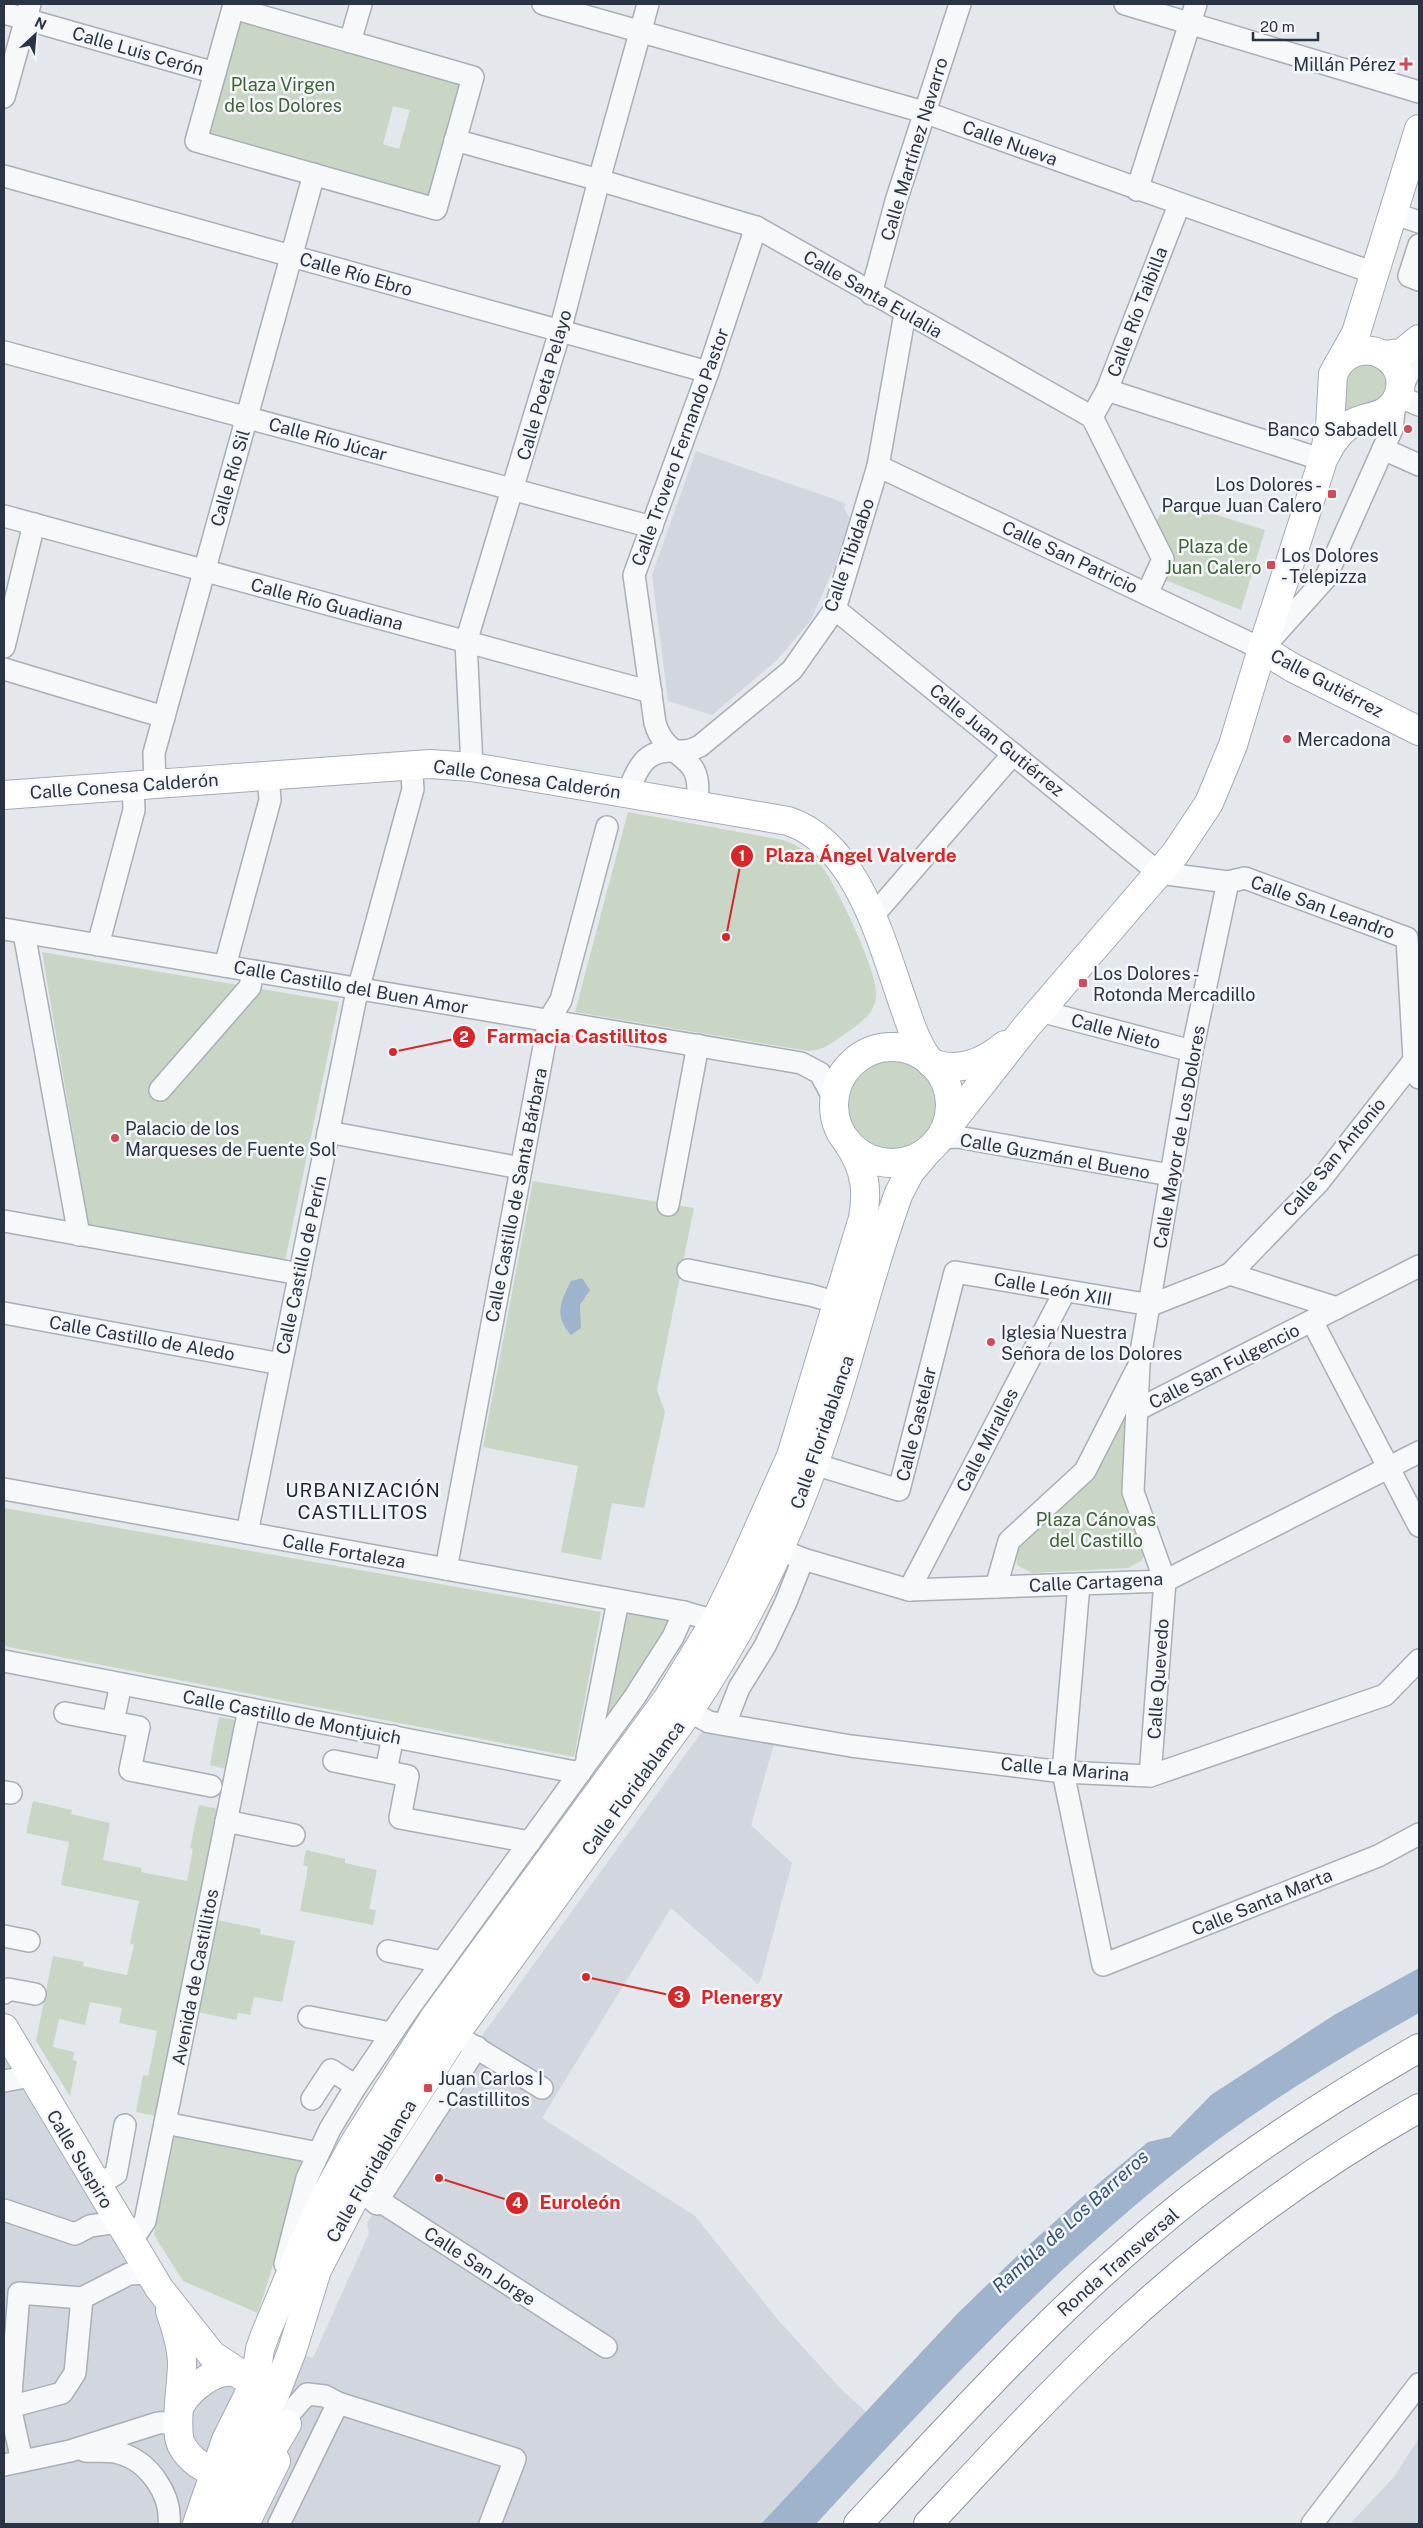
<svg xmlns="http://www.w3.org/2000/svg" width="1423" height="2528" font-family="'Public Sans',sans-serif">
<style>
.built{fill:#d2d6de}
.green{fill:#c9d6c5;fill-rule:evenodd}
.water{fill:#9fb4cc}
.lines{fill:none;stroke-linecap:round;stroke-linejoin:round}
.minor-casing{stroke:#a9aeb7;stroke-width:24}
.major-casing{stroke:#a3abb8;stroke-width:30}
.highway-casing{stroke:#8b94a3;stroke-width:30}
.minor{stroke:#f7f8fa;stroke-width:21}
.major{stroke:#fff;stroke-width:28}
.highway{stroke:#fff;stroke-width:28}
.poi-dot{fill:#d1495b;stroke:#f4f6f9;stroke-width:2}
.labels{text-anchor:middle;dominant-baseline:central;stroke-width:5;stroke-linejoin:round;paint-order:stroke}
.street-label{font-size:18px;fill:#2b3445;stroke:#f4f6f9}
.poi-label{font-size:18px;fill:#2b3445;stroke:#f4f6f9;text-anchor:start}
.park-label{font-size:18px;fill:#3f6138;stroke:#f4f6f9}
.neighbourhood-label{font-size:19px;letter-spacing:1px;fill:#1d2536;stroke:#f4f6f9}
.water-label{font-size:19px;font-style:italic;fill:#34527a;stroke:#f4f6f9}
.leader{fill:none;stroke:#d62828;stroke-width:2}
.callout-dot{fill:#d62828;stroke:#f4f6f9;stroke-width:2}
.mark-label{font-size:15px;text-anchor:middle;font-weight:bold;fill:#fff}
.callout-label{font-size:19px;text-anchor:middle;font-weight:bold;fill:#d62828;stroke:#f4f6f9;stroke-width:5;stroke-linejoin:round;paint-order:stroke}
</style>
<rect width="100%" height="100%" fill="#e4e7ec"/>
<g class="built">
<path d="M696 451 845 503 844 508 853 525 811 620 777 660 712 715 668 701 652 575Z"/>
<path d="M709 1722 776 1737 751 1825 792 1863 761 1979 758 1984 671 1908 542 2118 695 2216 778 2320 844 2392 881 2425 789 2524H4V2028L181 2319 276 2391 292 2351 313 2358 369 2233 367 2223 473 2048Z"/>
<path d="M1419 2438V2524H1350L1394 2477Z"/>
</g>
<g class="green">
<path d="M233 8 473 77 436 209 196 141ZM393 106 410 110 399 149 383 144Z"/>
<path d="M1364 350 1399 390 1351 415 1342 408 1333 395Z"/>
<path d="M1168 500 1265 530 1241 610 1155 576 1150 533Z"/>
<path d="M628 812 783 840C798 845 811 853 821 865 835 883 880 975 876 997 874 1015 859 1024 846 1033 833 1042 825 1050 809 1051L575 1012Z"/>
<path d="M42 952 339 1002 285 1261 89 1227Z"/>
<path d="M889 1047C909 1048 918 1055 932 1067 945 1079 957 1105 947 1122 942 1129 934 1135 928 1141 922 1147 916 1156 910 1160 892 1171 870 1159 858 1148 851 1143 843 1138 839 1130 820 1091 850 1052 889 1047Z"/>
<path d="M533 1181 694 1208 657 1390 665 1412 644 1508 612 1503 601 1560 561 1552 578 1466 483 1447Z"/>
<path d="M1129 1401 1148 1548 1141 1561 1128 1568 1032 1573 1017 1565 1016 1551 1090 1478Z"/>
<path d="M4 1508 601 1612 574 1757 4 1646Z"/>
<path d="M618 1601 684 1612 586 1765Z"/>
<path d="M219 1717 236 1720 226 1769 210 1765Z"/>
<path d="M33 1801 72 1810 71 1814 110 1823 103 1860 142 1868 141 1872 187 1881 193 1849 190 1848 199 1805 218 1809 156 2116 136 2112 143 2075 148 2076 157 2031 119 2023 122 2008 90 2002 85 2025 59 2019 53 2047 74 2052 73 2060 77 2061 70 2096 36 2041 53 1956 84 1962 83 1966 127 1975 134 1945 130 1943 139 1901 61 1885 69 1842 26 1833Z"/>
<path d="M306 1850 345 1859V1863L377 1870 369 1909 376 1910 373 1925 300 1911 308 1867 303 1865Z"/>
<path d="M217 1920 261 1929 260 1934 295 1941 282 2002 254 1997 250 2015 238 2013 236 2020 198 2012Z"/>
<path d="M177 2125 305 2150 284 2230 258 2313 183 2281 154 2235Z"/>
</g>
<g class="water">
<path d="M582 1278 590 1290 580 1305 581 1328 571 1335C554 1316 560 1302 571 1281Z"/>
<path d="M1419 1968V2013C1334 2061 1248 2113 1172 2175 1041 2280 929 2402 816 2524H761L958 2313 1021 2252 1080 2199 1148 2142 1170 2137 1211 2095 1334 2015Z"/>
</g>
<g class="lines">
<defs>
<g id="minor">
<path d="M543 4 924 112 1374 273"/>
<path d="M1125 4 1419 92"/>
<path d="M233 8 473 77 436 209 196 141Z"/>
<path d="M4 13 215 73"/>
<path d="M350 42 361 4"/>
<path d="M4 97 30 4"/>
<path d="M455 140 599 180 756 227 1092 417 1163 559 1147 594"/>
<path d="M4 176 708 372"/>
<path d="M1137 190 1196 4"/>
<path d="M1393 213 1419 222"/>
<path d="M1419 245 1409 276 1419 280"/>
<path d="M871 294 896 201 960 4"/>
<path d="M1419 351 1398 396 1419 405"/>
<path d="M4 352 652 527"/>
<path d="M1107 390 1323 460"/>
<path d="M1092 417 1107 390 1179 205"/>
<path d="M1383 449 1419 465"/>
<path d="M878 466 1262 649 1325 579 1392 429 1395 402"/>
<path d="M4 516 651 692"/>
<path d="M835 609 1159 873 1228 882 1245 878 1407 938 1414 1059 1419 1078"/>
<path d="M4 647 34 524"/>
<path d="M4 669 164 717"/>
<path d="M472 767 466 642 560 331 599 180 648 4"/>
<path d="M155 784 154 753 314 174"/>
<path d="M627 794C636 773 642 751 670 751 681 751 689 752 700 746L792 670 835 609 878 466 905 313"/>
<path d="M696 805C707 750 666 763 655 723L634 575 708 372 756 227"/>
<path d="M871 918 1013 754"/>
<path d="M4 929 801 1063 820 1073 834 1099"/>
<path d="M24 933 79 1235"/>
<path d="M98 945 134 810 133 785"/>
<path d="M225 966 270 800 268 775"/>
<path d="M1040 1011 1192 1051"/>
<path d="M160 1090 250 987 253 971"/>
<path d="M328 1132 521 1168"/>
<path d="M940 1138 958 1137 1170 1175"/>
<path d="M668 1205 698 1045"/>
<path d="M4 1221 300 1274"/>
<path d="M688 1270 810 1295 838 1303"/>
<path d="M1230 1274 1318 1183 1419 1054"/>
<path d="M4 1313 281 1364"/>
<path d="M1312 1321 1419 1526"/>
<path d="M1137 1410 1419 1266"/>
<path d="M814 1464 899 1490 955 1272 1151 1305 1230 1274 1337 1308"/>
<path d="M4 1489 684 1612 715 1621"/>
<path d="M247 1533 355 1001 413 789 411 764"/>
<path d="M778 1549 803 1559 909 1590 1165 1581 1419 1452"/>
<path d="M446 1569 549 1020 561 1000 607 827"/>
<path d="M1079 1584 1063 1772 1103 1965 1378 1856 1419 1834"/>
<path d="M996 1587 1009 1541 1085 1471 1136 1371"/>
<path d="M909 1590 1065 1291"/>
<path d="M4 1661 580 1773"/>
<path d="M689 1711 709 1722 851 1746 1063 1772 1150 1776 1385 1695 1419 1660"/>
<path d="M65 1713 139 1727 130 1770 211 1786"/>
<path d="M113 1722 121 1684"/>
<path d="M725 1724 739 1688 765 1646 786 1602 803 1559"/>
<path d="M587 1758 618 1601"/>
<path d="M334 1761 408 1776 400 1818 530 1842"/>
<path d="M386 1771 393 1736"/>
<path d="M1150 1776 1165 1581 1133 1492 1139 1364 1192 1051 1228 882"/>
<path d="M4 1792 11 1793"/>
<path d="M226 1821 294 1835"/>
<path d="M4 1936 29 1941"/>
<path d="M388 1951 442 1962"/>
<path d="M4 1993 8 1989 35 1994"/>
<path d="M309 2017 391 2033"/>
<path d="M465 2041 542 2088"/>
<path d="M4 2081 31 2076"/>
<path d="M312 2099 331 2070 356 2086"/>
<path d="M165 2123 318 2153"/>
<path d="M96 2186 116 2174 125 2125"/>
<path d="M358 2188 377 2204 378 2200 606 2347"/>
<path d="M378 2200 477 2047"/>
<path d="M4 2210 75 2234 90 2226 118 2222"/>
<path d="M131 2242 145 2221 249 1709"/>
<path d="M285 2264 307 2178 330 2129 356 2086 409 2008 634 1698 673 1637 684 1612"/>
<path d="M82 2298 75 2373 62 2393 10 2407 19 2293 82 2298 129 2274 149 2273"/>
<path d="M4 2408 10 2407 22 2461"/>
<path d="M290 2413 307 2394 325 2396 338 2403 515 2459 490 2524"/>
<path d="M85 2451C96 2452 108 2450 119 2453 149 2461 172 2495 169 2524"/>
<path d="M4 2465 70 2451 158 2423 178 2422"/>
<path d="M279 2524 338 2403"/>
<path d="M1312 2524 1419 2384"/>
</g>
<g id="major">
<path d="M1384 355 1402 353 1419 339"/>
<path d="M1326 454C1332 442 1341 429 1353 423 1369 415 1386 418 1396 400 1416 363 1365 331 1338 365"/>
<path d="M1262 649 1293 668 1419 731"/>
<path d="M4 795 430 764 472 767 788 821C855 843 880 936 901 997 909 1020 915 1042 930 1062"/>
<circle cx="892" cy="1105" r="58"/>
<path d="M930 1062C956 1074 984 1063 1005 1045"/>
<path d="M945 1130 1027 1026 1175 854 1209 803 1233 745 1262 649 1323 460 1330 427 1333 374 1356 333 1419 129"/>
<path d="M4 2028 159 2288 212 2355 249 2379"/>
<path d="M170 2311C176 2328 182 2346 182 2364 182 2383 174 2428 181 2444 194 2470 231 2483 257 2474L287 2424"/>
<path d="M181 2404C190 2389 214 2369 233 2372 236 2372 241 2376 244 2377"/>
<path d="M197 2524 226 2440 255 2382 260 2349 265 2335 305 2239 328 2191 355 2142 404 2065 434 2018 668 1698 715 1621 740 1570 791 1456 863 1218C868 1190 865 1169 849 1145"/>
<path d="M221 2524 255 2424 276 2392 292 2351 317 2270 373 2162 456 2033 689 1711C740 1635 783 1550 814 1464 847 1375 866 1282 899 1193L910 1172 927 1152"/>
<path d="M245 2524 276 2461"/>
</g>
<g id="highway">
<path d="M858 2524C964 2410 1069 2294 1192 2197 1264 2142 1341 2093 1419 2048"/>
<path d="M928 2524C986 2462 1043 2400 1104 2342 1199 2252 1306 2172 1419 2108"/>
</g>
</defs>
<use href="#minor" class="minor-casing"/>
<use href="#major" class="major-casing"/>
<use href="#highway" class="highway-casing"/>
<use href="#minor" class="minor"/>
<use href="#major" class="major"/>
<use href="#highway" class="highway"/>
</g>
<g class="poi-dot">
<path d="M1403.5 56.5h5v5h5v5h-5v5h-5v-5h-5v-5h5z"/>
<circle cx="1408" cy="429" r="5"/>
<rect x="1327" y="489" width="10" height="10" rx="2.5"/>
<rect x="1266" y="560" width="10" height="10" rx="2.5"/>
<circle cx="1287" cy="739" r="5"/>
<rect x="1078" y="978" width="10" height="10" rx="2.5"/>
<circle cx="115" cy="1138" r="5"/>
<circle cx="991" cy="1342" r="5"/>
<rect x="423" y="2083" width="10" height="10" rx="2.5"/>
</g>
<g class="labels">
<g class="street-label">
<text transform="translate(138 51) rotate(16)">Calle Luis Cerón</text>
<text transform="translate(1010 143) rotate(20)">Calle Nueva</text>
<text transform="translate(914 149) rotate(-73)">Calle Martínez Navarro</text>
<text transform="translate(356 274) rotate(16)">Calle Río Ebro</text>
<text transform="translate(873 294) rotate(30)">Calle Santa Eulalia</text>
<text transform="translate(1137 312) rotate(-69)">Calle Río Taibilla</text>
<text transform="translate(544 385) rotate(-74)">Calle Poeta Pelayo</text>
<text transform="translate(328 439) rotate(15)">Calle Río Júcar</text>
<text transform="translate(680 447) rotate(-70)">Calle Trovero Fernando Pastor</text>
<text transform="translate(230 478) rotate(-74)">Calle Río Sil</text>
<text transform="translate(849 555) rotate(-71)">Calle Tibidabo</text>
<text transform="translate(1070 557) rotate(25)">Calle San Patricio</text>
<text transform="translate(327 604) rotate(15)">Calle Río Guadiana</text>
<text transform="translate(1327 683) rotate(28)">Calle Gutiérrez</text>
<text transform="translate(997 740) rotate(39)">Calle Juan Gutiérrez</text>
<text transform="translate(527 779) rotate(8)">Calle Conesa Calderón</text>
<text transform="translate(124 786) rotate(-4)">Calle Conesa Calderón</text>
<text transform="translate(1323 907) rotate(20)">Calle San Leandro</text>
<text transform="translate(351 987) rotate(10)">Calle Castillo del Buen Amor</text>
<text transform="translate(1116 1031) rotate(15)">Calle Nieto</text>
<text transform="translate(1179 1137) rotate(-80)">Calle Mayor de Los Dolores</text>
<text transform="translate(1055 1156) rotate(10)">Calle Guzmán el Bueno</text>
<text transform="translate(1334 1157) rotate(-50)">Calle San Antonio</text>
<text transform="translate(516 1195) rotate(-79)">Calle Castillo de Santa Bárbara</text>
<text transform="translate(301 1265) rotate(-78)">Calle Castillo de Perín</text>
<text transform="translate(1053 1289) rotate(10)">Calle León XIII</text>
<text transform="translate(142 1338) rotate(10)">Calle Castillo de Aledo</text>
<text transform="translate(1224 1366) rotate(-27)">Calle San Fulgencio</text>
<text transform="translate(916 1424) rotate(-76)">Calle Castelar</text>
<text transform="translate(822 1432) rotate(-71)">Calle Floridablanca</text>
<text transform="translate(987 1440) rotate(-63)">Calle Miralles</text>
<text transform="translate(344 1551) rotate(10)">Calle Fortaleza</text>
<text transform="translate(1096 1582) rotate(-3)">Calle Cartagena</text>
<text transform="translate(1158 1679) rotate(-86)">Calle Quevedo</text>
<text transform="translate(292 1717) rotate(11)">Calle Castillo de Montjuich</text>
<text transform="translate(1065 1769) rotate(5)">Calle La Marina</text>
<text transform="translate(633 1788) rotate(-54)">Calle Floridablanca</text>
<text transform="translate(1262 1902) rotate(-22)">Calle Santa Marta</text>
<text transform="translate(195 1977) rotate(-79)">Avenida de Castillitos</text>
<text transform="translate(80 2159) rotate(59)">Calle Suspiro</text>
<text transform="translate(371 2171) rotate(-60)">Calle Floridablanca</text>
<text transform="translate(1118 2262) rotate(-41)">Ronda Transversal</text>
<text transform="translate(480 2266) rotate(33)">Calle San Jorge</text>
</g>
<g class="poi-label">
<text x="1396" y="64" text-anchor="end">Millán Pérez</text>
<text x="1398" y="429" text-anchor="end">Banco Sabadell</text>
<text x="1322" y="484" text-anchor="end">Los Dolores -<tspan x="1322" dy="21">Parque Juan Calero</tspan></text>
<text x="1281" y="555">Los Dolores<tspan x="1281" dy="21">- Telepizza</tspan></text>
<text x="1297" y="739">Mercadona</text>
<text x="1093" y="973">Los Dolores -<tspan x="1093" dy="21">Rotonda Mercadillo</tspan></text>
<text x="125" y="1128">Palacio de los<tspan x="125" dy="21">Marqueses de Fuente Sol</tspan></text>
<text x="1001" y="1332">Iglesia Nuestra<tspan x="1001" dy="21">Señora de los Dolores</tspan></text>
<text x="438" y="2078">Juan Carlos I<tspan x="438" dy="21">- Castillitos</tspan></text>
</g>
<g class="park-label">
<text x="283" y="84">Plaza Virgen<tspan x="283" dy="21">de los Dolores</tspan></text>
<text x="1213" y="546">Plaza de<tspan x="1213" dy="21">Juan Calero</tspan></text>
<text x="1096" y="1519">Plaza Cánovas<tspan x="1096" dy="21">del Castillo</tspan></text>
</g>
<g class="neighbourhood-label">
<text x="363" y="1490">URBANIZACIÓN<tspan x="363" dy="22">CASTILLITOS</tspan></text>
</g>
<g class="water-label">
<text transform="translate(1070 2221) rotate(-42)">Rambla de Los Barreros</text>
</g>
</g>
<path class="leader" d="M726 937L742 856M393 1052L464 1037M586 1977L679 1997M439 2178L517 2203"/>
<g class="callout-dot">
<circle cx="726" cy="937" r="5"/>
<circle cx="393" cy="1052" r="5"/>
<circle cx="586" cy="1977" r="5"/>
<circle cx="439" cy="2178" r="5"/>
<circle cx="742" cy="856" r="12"/>
<circle cx="464" cy="1037" r="12"/>
<circle cx="679" cy="1997" r="12"/>
<circle cx="517" cy="2203" r="12"/>
</g>
<g class="mark-label">
<text x="742" y="861">1</text>
<text x="464" y="1042">2</text>
<text x="679" y="2002">3</text>
<text x="517" y="2208">4</text>
</g>
<g class="callout-label">
<text x="861" y="862">Plaza Ángel Valverde</text>
<text x="577" y="1043">Farmacia Castillitos</text>
<text x="742" y="2004">Plenergy</text>
<text x="580" y="2209">Euroleón</text>
</g>
<rect width="1423" height="2528" fill="none" stroke="#2b3445" stroke-width="10"/>
<g transform="translate(35 35) rotate(26)" stroke="#f4f6f9" stroke-width="4" paint-order="stroke">
<path d="M0-4L9 19L0 12L-9 19Z" fill="#2b3445"/>
<text y="-8" font-size="14" font-weight="bold" text-anchor="middle" fill="#2b3445">N</text>
</g>
<path d="M1253 32v8h65v-8" fill="none" stroke="#2b3445" stroke-width="2.5"/>
<text x="1260" y="32" font-size="15" fill="#2b3445" stroke="#f4f6f9" stroke-width="4" paint-order="stroke">20 m</text>
</svg>
